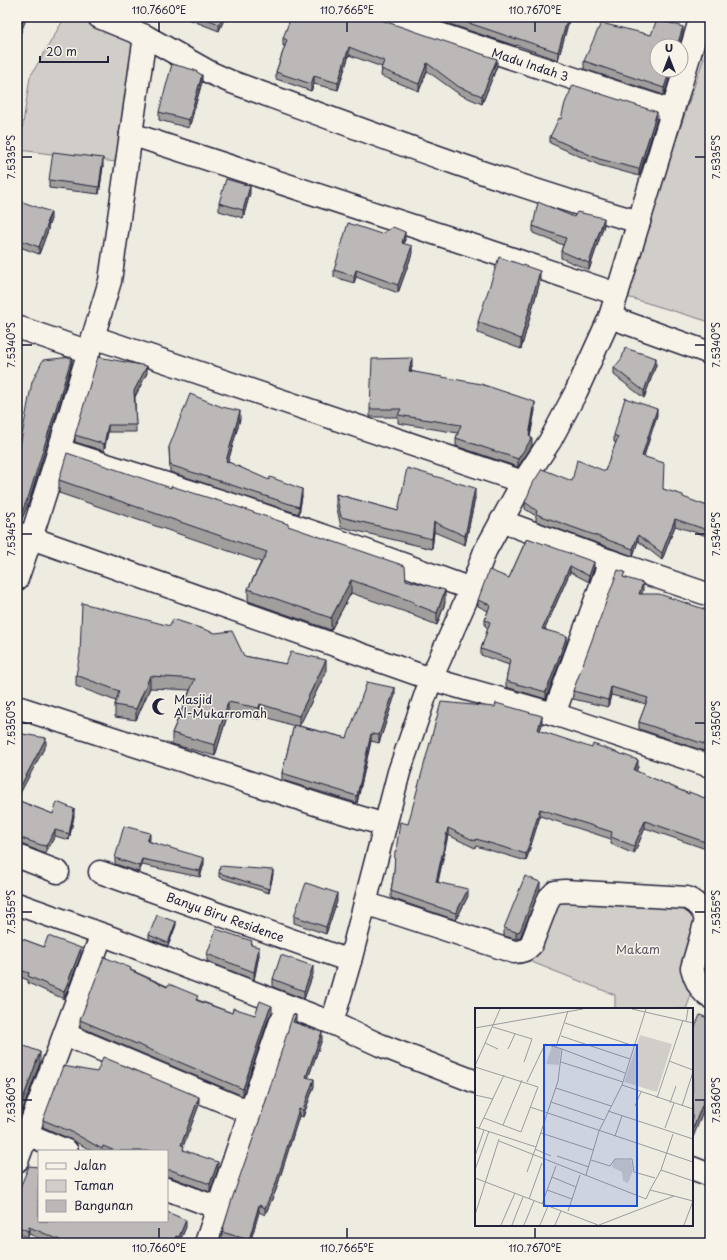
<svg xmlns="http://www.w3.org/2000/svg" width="727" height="1260" font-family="'Playpen Sans',sans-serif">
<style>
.green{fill:#d1cdc9;stroke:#7a7882}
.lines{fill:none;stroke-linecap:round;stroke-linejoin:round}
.street-casing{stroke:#22223b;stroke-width:25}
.street{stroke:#f7f3e8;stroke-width:22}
.wall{fill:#a19e9d;stroke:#22223b}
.shaded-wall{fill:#838180;stroke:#22223b}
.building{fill:#bbb8b7;stroke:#22223b}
.ticks{fill:none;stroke:#22223b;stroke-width:1.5}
.labels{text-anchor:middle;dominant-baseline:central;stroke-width:3;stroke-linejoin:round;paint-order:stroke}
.street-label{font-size:12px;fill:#22223b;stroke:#f7f3e8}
.poi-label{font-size:12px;fill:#22223b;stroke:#f7f3e8;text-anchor:start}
.park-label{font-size:12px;fill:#575566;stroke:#f7f3e8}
.inset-road{fill:none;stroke:#9c9b9f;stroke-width:1}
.view{fill:#1d4ed8;fill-opacity:0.15;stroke:#1d4ed8;stroke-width:2}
.inset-edge{fill:none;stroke:#22223b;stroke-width:2}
.neatline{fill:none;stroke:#22223b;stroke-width:1.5}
.ticks-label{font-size:10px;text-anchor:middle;fill:#22223b}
</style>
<rect width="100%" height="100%" fill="#eeebe1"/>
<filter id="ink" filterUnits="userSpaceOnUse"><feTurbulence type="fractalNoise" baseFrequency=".025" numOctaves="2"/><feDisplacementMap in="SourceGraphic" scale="8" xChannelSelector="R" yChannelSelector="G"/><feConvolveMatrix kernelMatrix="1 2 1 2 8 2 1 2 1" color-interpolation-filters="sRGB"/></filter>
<g filter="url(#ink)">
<g class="green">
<path d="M65 17H77L137 37 116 162 19 150 30 77Z"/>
<path d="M710 39V322L624 296Z"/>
<path d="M552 900 696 909 694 988 686 1009H615V995L529 961Z"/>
</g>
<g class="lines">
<defs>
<g id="street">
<path id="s1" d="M388 17 672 111"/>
<path d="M145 36 211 73 229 81C365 131 500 182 639 222"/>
<path d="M131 134 474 246 617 294"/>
<path d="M610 317 710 353"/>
<path d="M20 328 89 352"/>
<path d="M93 337 523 482"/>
<path d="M59 450 236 506 342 542 471 589"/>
<path d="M501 521 610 561 710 595"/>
<path d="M17 533 431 679 554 714 710 766"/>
<path d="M17 579 31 538 59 450 110 281 145 36 99 17"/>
<path d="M17 707 322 806 385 825"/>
<path d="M554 714 610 561"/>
<path d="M17 856 58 872"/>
<path id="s2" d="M100 872 350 961"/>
<path d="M365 903 514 952C521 952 526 951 531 945L549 898 555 892 565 891 687 898C697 903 703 909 706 920L692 968C694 977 701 993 710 997"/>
<path d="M17 904 104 935 332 1023 380 1045 476 1082"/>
<path d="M332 1023 350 961 399 772 431 679 471 589 485 551 523 482 550 441 576 392 610 317 701 17"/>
<path d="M64 1034 251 1113"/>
<path d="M27 1134 67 1151"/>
<path d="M17 1161 97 947"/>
<path d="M692 1168 710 1175"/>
<path d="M167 1189 218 1208"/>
<path d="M206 1243 281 1021"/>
</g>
</defs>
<use href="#street" class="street-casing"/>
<use href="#street" class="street"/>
</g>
<g class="wall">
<path d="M183 17H225L219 31Z"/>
<path d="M428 17H570L558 60 516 45V46Z"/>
<path d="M384 21 497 66 482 104 459 94 427 71 419 91 381 76 382 67 349 55 338 90 314 84 311 91 276 79V72L285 46H283V38Z"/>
<path d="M683 34 679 46H657V70H672L664 95 584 69V61L651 35Z"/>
<path d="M202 82 189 128 159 120V112Z"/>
<path d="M561 119H657L639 176 599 165 550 143V137Z"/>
<path d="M103 166 99 194 49 188V180Z"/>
<path d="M250 193 243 218 219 211V203Z"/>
<path d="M17 200 51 219 48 227V230L39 254 17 246Z"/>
<path d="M574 217 604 225 589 270 561 258V251L563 245 533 233V226Z"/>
<path d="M381 234 405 239 404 244 412 254 398 293 356 277 354 283 334 277V270Z"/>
<path d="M540 281 521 349 478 333V322Z"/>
<path d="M72 363 29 502 21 521H17V462Z"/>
<path d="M656 365 644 398 614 375V368Z"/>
<path d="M412 366 411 371 535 410 530 437 532 446 518 467 456 446V438L458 433 398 423V417H370V409Z"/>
<path d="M147 373 135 397 136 432H108L104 451 75 442V435Z"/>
<path d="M657 415 644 456 663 489 683 498 710 507V537L675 526 662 560 638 541 633 556 536 521V516L525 509V502L572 481 605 471 616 443 614 442V435Z"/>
<path d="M240 419 228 462 302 496 299 514 170 472 169 447Z"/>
<path d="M59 480 288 527 406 580 445 603 437 625 414 616V615L351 593 331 630 248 601V589L261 562 59 493Z"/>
<path d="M336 494 398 511 475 498 465 545 434 532 432 549 341 527 336 504Z"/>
<path d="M527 538 594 568 589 582 570 572 545 629 567 642 546 699 506 687V681L509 665 481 655V649L488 628 485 626V620L488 611 478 606V600L509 578Z"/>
<path d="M625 577 643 590 641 594 710 611V753L639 729V722L646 704 611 695 608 707 573 699V691Z"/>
<path d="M244 656 326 672 299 726 347 738 395 695 379 743 371 741 357 803 282 780V773L294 726 260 715 259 719 228 713 215 756 172 744V733L190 690 150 688 136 720 115 717V705L116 701 76 686V675Z"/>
<path d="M542 724 540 731 638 767 636 771 689 794 710 800V855L706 854V849L645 828 634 854 611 844V839L540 816 526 861 476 846 475 848 448 835 438 882 468 896 456 920 391 898V891L394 872 396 851 408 824Z"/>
<path d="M17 800 53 814 74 816 69 840 55 836 46 852H41L21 844H17Z"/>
<path d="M150 839 149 841 204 864 200 877 142 865 139 872 115 864V858Z"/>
<path d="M219 873 273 874 269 893 219 877Z"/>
<path d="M540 889 520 938 516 939 504 936V928Z"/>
<path d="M337 901 326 934 294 923V916Z"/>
<path d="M176 925 168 946 149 939V935Z"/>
<path d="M17 937 44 947 81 955 64 999 28 983V980L17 976Z"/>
<path d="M252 945 259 955 254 980 207 961V954Z"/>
<path d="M131 970 198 1000 232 1013 255 1015 272 1013 269 1017 243 1096 80 1027V1020Z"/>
<path d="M313 974 304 999 273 987V979Z"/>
<path d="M296 1023 322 1039 308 1078 314 1086 303 1117 299 1116 276 1190 265 1215 259 1212 250 1243H234L222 1239V1232Z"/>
<path d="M17 1043 40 1063 19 1120H17Z"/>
<path d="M199 1105 183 1146 184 1151 218 1169 210 1192 171 1177H167V1151H92L72 1140 43 1127V1120Z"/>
<path d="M17 1190H19L39 1221 80 1222 186 1227 179 1243H50L29 1234 28 1237 17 1233Z"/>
</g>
<g class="shaded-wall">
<path d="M24 17H27L17 42V35Z"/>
<path d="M222 17H225L219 31V24Z"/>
<path d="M568 17H570L558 60V52Z"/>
<path d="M683 27V34L679 46H677Z"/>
<path d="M349 47V55L338 90V83Z"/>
<path d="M497 59V66L482 104V96Z"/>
<path d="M427 63V71L419 91V84Z"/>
<path d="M670 70H672L664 95V88Z"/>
<path d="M202 75V82L189 128V120Z"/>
<path d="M314 76V84L311 91V84Z"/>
<path d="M657 112V119L639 176V169Z"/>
<path d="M103 158V166L99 194V187Z"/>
<path d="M250 186V193L243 218V210Z"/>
<path d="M51 212V219L48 227V230L39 254V247Z"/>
<path d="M604 218V225L589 270V263Z"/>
<path d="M405 232V239L402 250V243Z"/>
<path d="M412 246V254L398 293V285Z"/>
<path d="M356 270V277L354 283V276Z"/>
<path d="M540 271V281L521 349V339Z"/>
<path d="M72 357V363L29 502 21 521V514Z"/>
<path d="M412 358V366L409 379V371Z"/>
<path d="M656 358V365L644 398V391Z"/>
<path d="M147 366V373L134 398V391Z"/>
<path d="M535 402V410L529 441 532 438V446L518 467V459L529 436Z"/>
<path d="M657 409V415L642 462V456Z"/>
<path d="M240 411V419L226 469V461Z"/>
<path d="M108 425V432L104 451V444Z"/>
<path d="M475 488V498L465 545V536Z"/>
<path d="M302 489V496L299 514V507Z"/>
<path d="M675 519V526L662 560V553Z"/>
<path d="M434 522V532L432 549V539Z"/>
<path d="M638 535V541L633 556V549Z"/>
<path d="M594 562V568L589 582V576Z"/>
<path d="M570 566V572L542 635V629Z"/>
<path d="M351 580V593L331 630V618Z"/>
<path d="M643 583V590L639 601V594Z"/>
<path d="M445 590V603L437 625V613Z"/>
<path d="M567 636V642L546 699V692Z"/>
<path d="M326 660V672L299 727V716Z"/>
<path d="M150 676V688L136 720V709Z"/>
<path d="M611 687V695L608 707V700Z"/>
<path d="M395 688V695L379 743V735Z"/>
<path d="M228 702V713L215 756V745Z"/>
<path d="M260 704V715L259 719V708Z"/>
<path d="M542 716V724L538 737V730Z"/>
<path d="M371 734V741L357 803V796Z"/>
<path d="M46 738V745L17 799V793Z"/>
<path d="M638 760V767L634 777V770Z"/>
<path d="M74 809V816L69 840V834Z"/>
<path d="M540 809V816L526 861V854Z"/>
<path d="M645 821V828L634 854V846Z"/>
<path d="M448 828V835L436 889V882Z"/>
<path d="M55 830V836L46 852V846Z"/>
<path d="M150 833V839L147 847V841Z"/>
<path d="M204 858V864L200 877V871Z"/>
<path d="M142 859V865L139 872V866Z"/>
<path d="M273 870V874L269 893V889Z"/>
<path d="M540 882V889L520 938 516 939V932Z"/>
<path d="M468 889V896L456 920V913Z"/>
<path d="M337 893V901L326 934V927Z"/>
<path d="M176 922V925L168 946V943Z"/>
<path d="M259 947V955L254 980V972Z"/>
<path d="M81 948V955L64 999V992Z"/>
<path d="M313 966V974L304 999V991Z"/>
<path d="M272 1006V1013L269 1017 243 1096V1089L269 1010Z"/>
<path d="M296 1015V1022L293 1029V1022Z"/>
<path d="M322 1032V1039L306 1084V1077Z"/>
<path d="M40 1052V1063L19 1120V1110Z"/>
<path d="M314 1079V1086L303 1117V1110Z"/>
<path d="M710 1085V1094L692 1140V1131Z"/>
<path d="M199 1097V1105L181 1152V1145Z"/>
<path d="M299 1109V1116L276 1190 265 1215V1208Z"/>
<path d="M218 1162V1169L210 1192V1184Z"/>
<path d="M259 1205V1212L250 1243H249V1240Z"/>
<path d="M186 1220V1227L179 1243V1237Z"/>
<path d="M29 1227V1234L28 1237V1231Z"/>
<path d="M176 1236V1243H174Z"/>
</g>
<g class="building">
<path d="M17 17H24L17 35Z"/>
<path d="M202 17H222L219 24Z"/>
<path d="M291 17H378L384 21 497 59 482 96 459 87 427 63 419 84 381 69 384 61 349 47 338 83 314 76 311 84 276 72 287 40 283 38Z"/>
<path d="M451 17H568L558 52 516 38V39Z"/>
<path d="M657 19 683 27 677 46H657V70H670L664 88 584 61 601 23 651 35Z"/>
<path d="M172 64 194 70 202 75 189 120 159 112Z"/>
<path d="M573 85 657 112 639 169 599 159 550 137 559 118 561 119 565 103Z"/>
<path d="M53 152 103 158 99 187 49 180Z"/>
<path d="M226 179 250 186 243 210 219 203Z"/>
<path d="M17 200 51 212 46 223H48L39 247 17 239Z"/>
<path d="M538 202 574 217 577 212 604 218 589 263 561 251 566 238 533 226Z"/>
<path d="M348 223 381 234 393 227 405 232 402 243 412 246 398 285 356 270 354 276 334 270Z"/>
<path d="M499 257 540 271 521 339 478 322Z"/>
<path d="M625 348 656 358 644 391 614 368 622 358Z"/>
<path d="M72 357 29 495 21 514H17V462L32 382 43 360Z"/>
<path d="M98 357 147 366 134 391 136 425H108L104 444 75 435Z"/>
<path d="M412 358 409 371 481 384 535 402 529 436 532 438 518 459 456 438 461 425 398 415 401 409H370L372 359Z"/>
<path d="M190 394 222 407 240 411 226 461 269 480 270 477 302 489 299 507 170 465 169 447Z"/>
<path d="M625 398 657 409 642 456 664 463 663 489 683 495V497L710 507V531L675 519 662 553 638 535 633 549 536 514 537 511 525 502 533 483 542 469 572 481 577 460 605 471 618 437 614 435Z"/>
<path d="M67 453 171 488V486L232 505 288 524V526L405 566 406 580 445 590 437 613 414 604V602L351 580 331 618 248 589 267 552 59 480Z"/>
<path d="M407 468 475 488 465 536 434 522 432 539 341 517 336 494 398 511Z"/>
<path d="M527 538 594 562 589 576 570 566 542 629 567 636 546 692 506 681 510 659 481 649 490 622 485 620 490 605 478 600 489 570 509 578Z"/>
<path d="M618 570 625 572 623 577 643 583 639 594H659L710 611V746L639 722 648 698 611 687 608 700 573 691Z"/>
<path d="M82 603 170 626 173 619 215 633 232 631 244 656 286 664 291 652 326 660 299 716 260 704 259 708 228 702 215 745 172 733 195 679 150 676 136 709 115 705 119 691 76 675 80 654Z"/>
<path d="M367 682 395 688 379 735 371 734 357 796 282 773 294 725 347 738Z"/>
<path d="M441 702 495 707 496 703 542 716 538 730 592 748 593 744 638 760 634 770 689 794V792L710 800V848L706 847 708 843 645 821 634 846 611 837 612 832 540 809 526 854 476 839 475 841 448 828 436 882 468 889 456 913 391 891 394 872 395 851H396L400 822 408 824Z"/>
<path d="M17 733 46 738 17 793Z"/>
<path d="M17 800 53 814 57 802 74 809 69 834 55 830 46 846 41 845 21 838 17 837Z"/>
<path d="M124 826 150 833 147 841 204 858 200 871 142 859 139 866 115 858Z"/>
<path d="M220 866 273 870 269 889 219 873Z"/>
<path d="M525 876 540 882 520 931 516 932 504 928Z"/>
<path d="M306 883 337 893 326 927 294 916Z"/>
<path d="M157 915 176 922 168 943 149 935Z"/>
<path d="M216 929 252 941 251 945 259 947 254 972 207 954Z"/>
<path d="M48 936 81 948 64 992 28 976 29 973 17 969V937L44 947Z"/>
<path d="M281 955 313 966 304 991 273 979Z"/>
<path d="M104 957 131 968 130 970 167 987 169 984 198 996 196 1000 232 1013 233 1008 255 1015 260 1001 272 1006 269 1010 243 1089 80 1020Z"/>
<path d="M293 1014 296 1015 293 1022 322 1032 306 1077 314 1079 303 1110 299 1109 276 1183 265 1208 259 1205 249 1240 222 1232 233 1196 263 1110Z"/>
<path d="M700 1015 710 1019V1085L692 1131V1034Z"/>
<path d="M17 1043 40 1052 19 1110 17 1109Z"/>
<path d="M103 1057 199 1097 181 1145 184 1146 183 1150 218 1162 210 1184 171 1170H167V1151H115L103 1146 102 1149 72 1132 43 1120 63 1066 97 1072Z"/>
<path d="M29 1166 39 1167 38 1203 39 1204V1221H78L80 1222V1221H167V1212L186 1220 179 1237 176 1236 174 1243H67L29 1227 28 1231 17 1226V1190H19Z"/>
</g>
</g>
<path class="ticks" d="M159 22V32M347 22V32M535 22V32M22 157H32M695 157H705M22 345H32M695 345H705M22 534H32M695 534H705M22 723H32M695 723H705M22 912H32M695 912H705M22 1100H32M695 1100H705M159 1228V1238M347 1228V1238M535 1228V1238"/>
<defs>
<symbol id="mosque-bare" viewBox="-9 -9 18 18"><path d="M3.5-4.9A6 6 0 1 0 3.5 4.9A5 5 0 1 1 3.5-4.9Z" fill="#22223b" stroke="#f7f3e8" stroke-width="2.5" paint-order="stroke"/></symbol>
</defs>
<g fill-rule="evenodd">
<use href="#mosque-bare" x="148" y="694" width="25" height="25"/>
</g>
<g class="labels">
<g class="street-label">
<text stroke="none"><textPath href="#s1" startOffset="150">Madu Indah 3</textPath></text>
<text stroke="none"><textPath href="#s2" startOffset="133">Banyu Biru Residence</textPath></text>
</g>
<g class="poi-label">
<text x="174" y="699">Masjid<tspan x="174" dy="14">Al-Mukarromah</tspan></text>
</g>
<g class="park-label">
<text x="638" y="949">Makam</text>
</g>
</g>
<g transform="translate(475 1008)">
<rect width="218" height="218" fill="#eeebe1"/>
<path d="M165 27 197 36 182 84 149 74ZM77 38 86 41 84 57 71 56ZM139 152H156L158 163 153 175 148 173 147 164 137 159Z" fill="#d1cdc9"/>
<path class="inset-road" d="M157 1 218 15M211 13 213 1M90 15 159 38M18 19 57 31 49 54M0 20 108 1M86 28 155 51M10 35 23 41M81 39 93 3M33 41 40 26M87 41 150 65M194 53 218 62M86 54 148 74M0 58 25 1M0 59 63 79 46 124 9 110M147 77 218 101M81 80 136 98M0 87 18 91M182 90 208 12M76 94 129 112M195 95 201 78M160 98 166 84M207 98 218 64M55 99 218 154M133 103 218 131M28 117 47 72M0 119 61 139 83 73 87 41 70 36 52 74M4 120 29 67M190 120 199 95M66 125 118 142M140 128 147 108M24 133 171 191 175 182 199 188M60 141 76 148M0 148 9 122M82 148 114 159M116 152 135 158 140 151H157L159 164 180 170M0 162 14 123M186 162 198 126M52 164 61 139M111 167 124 123 147 77 171 1M77 169 101 179M0 170 123 217M72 182 97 191M175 182 186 162 218 173M54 191 67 155M67 196 81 158M93 203 105 167M0 207 24 131M26 217 40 185M37 217 48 189M49 217 59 193M65 217 73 198M80 217 86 203M124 217 199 188 218 193M209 217 218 193"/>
<path class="view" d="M69 37H162V198H69Z"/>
<rect width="218" height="218" class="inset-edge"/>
</g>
<rect width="727" height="1260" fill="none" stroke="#f7f3e8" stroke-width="44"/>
<rect x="38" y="1150" width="130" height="72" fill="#f7f3e8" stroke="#a29fa3"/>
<rect x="46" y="1163" width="20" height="6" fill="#f7f3e8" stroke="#a29fa3"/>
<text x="74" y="1170" font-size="12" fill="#22223b">Jalan</text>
<rect x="46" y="1180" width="20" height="12" fill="#d1cdc9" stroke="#a29fa3"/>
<text x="74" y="1190" font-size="12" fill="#22223b">Taman</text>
<rect x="46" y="1200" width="20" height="12" fill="#bbb8b7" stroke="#a29fa3"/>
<text x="74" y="1210" font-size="12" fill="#22223b">Bangunan</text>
<g transform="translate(669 58)"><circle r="19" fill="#f7f3e8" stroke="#a29fa3"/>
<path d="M0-3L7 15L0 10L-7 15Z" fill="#22223b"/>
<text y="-6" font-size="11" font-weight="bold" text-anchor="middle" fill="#22223b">U</text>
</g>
<path d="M40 56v6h68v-6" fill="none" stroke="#22223b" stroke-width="2"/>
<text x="46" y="56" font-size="12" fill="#22223b" stroke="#f7f3e8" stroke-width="3" paint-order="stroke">20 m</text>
<rect x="22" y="22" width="683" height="1216" class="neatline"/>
<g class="ticks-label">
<text x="159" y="14">110.7660°E</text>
<text x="347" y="14">110.7665°E</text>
<text x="535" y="14">110.7670°E</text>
<text transform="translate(11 157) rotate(-90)" y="4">7.5335°S</text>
<text transform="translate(716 157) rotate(-90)" y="4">7.5335°S</text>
<text transform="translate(11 345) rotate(-90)" y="4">7.5340°S</text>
<text transform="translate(716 345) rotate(-90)" y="4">7.5340°S</text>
<text transform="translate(11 534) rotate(-90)" y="4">7.5345°S</text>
<text transform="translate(716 534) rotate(-90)" y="4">7.5345°S</text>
<text transform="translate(11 723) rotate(-90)" y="4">7.5350°S</text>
<text transform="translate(716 723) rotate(-90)" y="4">7.5350°S</text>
<text transform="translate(11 912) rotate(-90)" y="4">7.5355°S</text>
<text transform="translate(716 912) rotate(-90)" y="4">7.5355°S</text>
<text transform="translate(11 1100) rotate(-90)" y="4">7.5360°S</text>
<text transform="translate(716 1100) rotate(-90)" y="4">7.5360°S</text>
<text x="159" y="1252">110.7660°E</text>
<text x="347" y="1252">110.7665°E</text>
<text x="535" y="1252">110.7670°E</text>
</g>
</svg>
